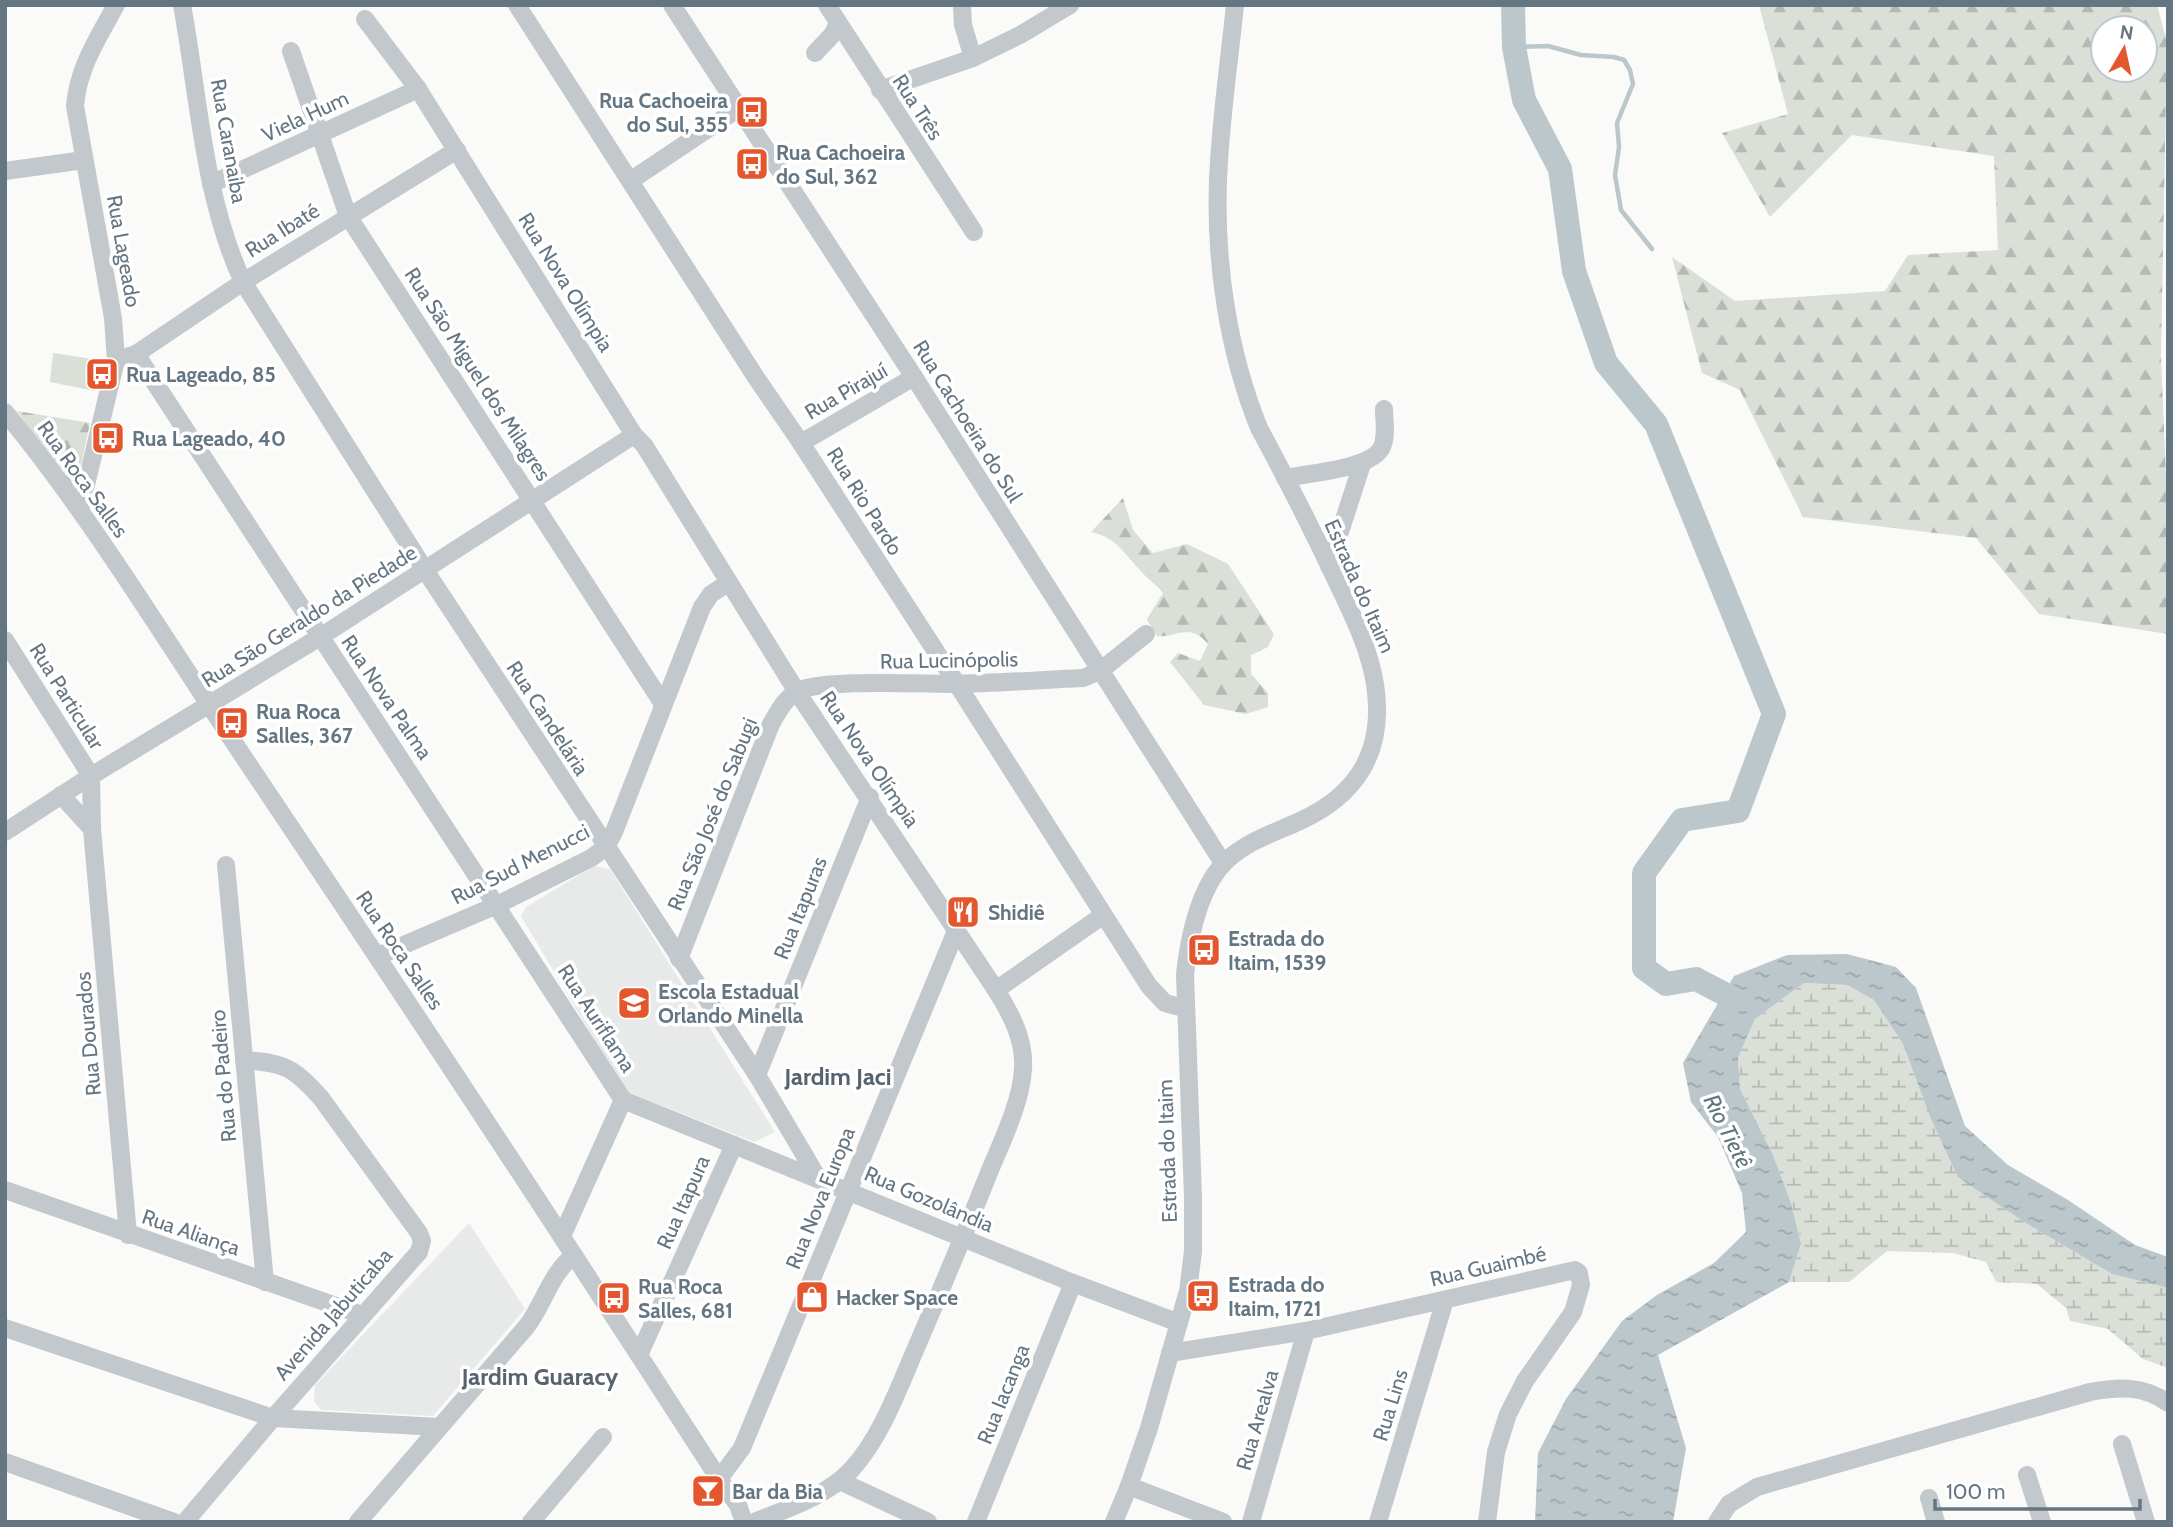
<svg xmlns="http://www.w3.org/2000/svg" width="2173" height="1527" font-family="Cabin,sans-serif">
<style>
.built{fill:#e8e9e9}
.green{fill:#dadfd7}
.forest{fill:url(#forest-firs);fill-rule:evenodd}
.wetland{fill:url(#wetland-marsh)}
.water{fill:url(#water-ripples)}
.lines{fill:none;stroke-linecap:round;stroke-linejoin:round}
.stream{stroke:#bbc7cb;stroke-width:4.5}
.river{stroke:#bbc7cb;stroke-width:24}
.minor{stroke:#c3c8cc;stroke-width:18}
.labels{text-anchor:middle;dominant-baseline:central;stroke-width:7;stroke-linejoin:round;paint-order:stroke}
.poi-label{font-size:21px;font-weight:bold;fill:#657683;stroke:#fff;text-anchor:start}
.street-label{font-size:21px;fill:#657683;stroke:#fff}
.water-label{font-size:23px;font-style:italic;fill:#60757c;stroke:#fff}
.quarter-label{font-size:24px;font-weight:bold;fill:#57646e;stroke:#fff}
</style>
<defs>
<pattern id="forest-firs" width="22" height="20" patternUnits="userSpaceOnUse" patternTransform="scale(1.75)"><rect width="22" height="20" fill="#dadfd7"/><path d="M5 1l3.5 6h-7zM16 11l3.5 6h-7z" fill="#b4b9b4"/></pattern>
<pattern id="wetland-marsh" width="20" height="14" patternUnits="userSpaceOnUse" patternTransform="scale(1.75)"><rect width="20" height="14" fill="#dadfd7"/><path d="M1 5h8M5 5V1M11 12h8M15 12V8" fill="none" stroke="#b4b9b4"/></pattern>
<pattern id="water-ripples" width="26" height="14" patternUnits="userSpaceOnUse" patternTransform="scale(1.75)"><rect width="26" height="14" fill="#bbc7cb"/><path d="M2 4q2-2 4 0t4 0M15 11q2-2 4 0t4 0" fill="none" stroke="#9ca6aa"/></pattern>
</defs>
<rect width="100%" height="100%" fill="#fafaf8"/>
<g class="built">
<path d="M594 866 610 869 775 1132 754 1142 625 1091 521 916 526 907Z"/>
<path d="M469 1223 525 1309 433 1416 321 1410 314 1401 315 1385Z"/>
</g>
<path class="green" d="M53 353 99 360 95 391 50 382Z"/>
<g class="forest">
<path d="M1759 5H2157L2167 42 2161 357 2168 525V634L2039 614 1976 538 1803 517 1740 390 1702 373 1672 257 1735 301 1885 291 1908 255 1998 250 1994 156 1852 135 1770 217 1722 133 1788 114ZM2103 28H2145V70H2103Z"/>
<path d="M17 411 90 423 75 493Z"/>
<path d="M1123 498 1133 530 1153 553 1187 544 1228 564 1274 634 1268 647 1251 655V674L1268 693V707L1246 714 1204 705 1170 662 1178 653 1200 661 1208 644C1188 621 1177 639 1157 636L1147 619 1163 593C1156 584 1146 578 1139 569 1122 551 1117 538 1091 532Z"/>
</g>
<path class="wetland" d="M1804 983 1847 985 1874 1000 1903 1044 1930 1117 1959 1177 2024 1222 2112 1274 2168 1288V1368L2143 1359 2108 1329 2070 1321 2066 1308 2037 1284 1996 1282 1986 1262 1953 1253 1887 1251 1849 1282H1789L1801 1244 1791 1203 1773 1155 1740 1089 1738 1058 1755 1019Z"/>
<path class="water" d="M1847 954 1896 967 1916 988 1965 1126 2008 1165 2068 1200 2135 1245 2168 1257V1288L2112 1274 2024 1222 1958 1177 1930 1117 1903 1044 1874 1000 1847 985 1804 983 1755 1019 1738 1058 1740 1089 1773 1155 1791 1203 1801 1244 1789 1282 1658 1355 1686 1448 1673 1522H1535L1538 1453 1566 1399 1622 1321 1657 1295 1714 1263 1746 1232 1742 1193 1718 1137 1691 1102 1683 1063 1734 976 1787 955Z"/>
<g class="lines">
<path class="stream" d="M1514 47 1548 46 1581 55 1614 57 1624 60 1630 70 1633 84 1617 123 1619 147 1615 175 1621 210 1652 249"/>
<path class="river" d="M1513 5 1514 47 1524 100 1560 169 1574 271 1606 363 1656 424 1774 714 1738 811 1682 820 1644 873V968L1666 984 1696 979 1736 1000"/>
<g class="minor">
<path d="M182 5C199 97 203 196 243 282L425 570 757 1075 818 1178"/>
<path d="M517 5 755 376 801 443 957 684 1149 986 1165 1003 1184 1008"/>
<path d="M672 5 914 377 1223 863"/>
<path d="M827 5 974 232"/>
<path d="M962 5 963 25 973 58"/>
<path d="M365 19 418 89 634 435 644 445 797 692 996 990C1011 1014 1025 1040 1023 1069 1021 1105 999 1147 986 1180 964 1236 940 1292 916 1348 899 1387 881 1438 851 1470 827 1496 787 1509 754 1522"/>
<path d="M291 51 348 216 663 704"/>
<path d="M815 53 832 35 838 24"/>
<path d="M880 90 973 58 1020 35 1070 5"/>
<path d="M5 171 84 160"/>
<path d="M630 181 739 108"/>
<path d="M211 184 418 89"/>
<path d="M136 354 243 282 457 150"/>
<path d="M116 360 136 354 623 1100"/>
<path d="M5 412C97 524 170 648 251 768 409 1003 565 1240 719 1479L738 1505 744 1522"/>
<path d="M801 443 914 377"/>
<path d="M1285 478C1309 473 1372 469 1382 447 1387 436 1384 420 1384 409"/>
<path d="M80 510 116 360 113 318 75 106C78 68 98 38 116 5"/>
<path d="M1329 566 1362 464"/>
<path d="M5 640 91 776 92 829 128 1235"/>
<path d="M61 795 92 829"/>
<path d="M5 832 91 776 320 637 634 435"/>
<path d="M226 865 265 1282"/>
<path d="M378 956 497 905 591 858 606 847 614 832 702 607 711 594 728 583"/>
<path d="M679 959 771 724C778 712 785 698 798 691 822 679 921 684 953 684 997 683 1040 680 1083 678L1100 671 1146 634"/>
<path d="M996 990 1102 916"/>
<path d="M757 1075 870 797"/>
<path d="M623 1100 1073 1283 1179 1323"/>
<path d="M5 1190 362 1315"/>
<path d="M562 1236 623 1100"/>
<path d="M5 1328 273 1418 439 1427"/>
<path d="M1170 1353 1306 1331 1575 1270 1579 1273 1581 1285 1573 1312 1525 1381 1508 1414 1496 1452 1487 1522"/>
<path d="M639 1355 734 1145"/>
<path d="M2122 1444 2146 1522"/>
<path d="M5 1462 174 1522"/>
<path d="M2027 1475 2042 1522"/>
<path d="M719 1479 742 1448 956 931"/>
<path d="M840 1481 928 1522"/>
<path d="M1129 1486 1223 1522"/>
<path d="M1929 1498 1936 1522"/>
<path d="M185 1522 273 1418 419 1252 422 1241 419 1233 321 1098C293 1067 285 1063 244 1060"/>
<path d="M358 1522 527 1326C544 1303 551 1273 574 1255"/>
<path d="M531 1522 603 1437"/>
<path d="M976 1522 1073 1283"/>
<path d="M1114 1522 1129 1486 1149 1428 1188 1291 1193 1251V1197L1185 974C1189 939 1199 887 1226 861 1247 841 1274 833 1300 821 1359 794 1385 750 1375 684 1369 647 1352 614 1336 580 1312 529 1286 478 1259 428 1228 351 1215 264 1218 181 1220 123 1229 64 1235 5"/>
<path d="M1251 1522 1306 1331"/>
<path d="M1378 1522 1445 1300"/>
<path d="M1717 1522 1729 1504 1757 1487 2090 1392C2119 1387 2143 1385 2168 1403"/>
</g>
</g>
<defs>
<symbol id="bus-square" viewBox="-11 -11 22 22"><rect x="-9" y="-9" width="18" height="18" rx="4" fill="#e4572e" stroke="#fff"/><path d="M-5-6H5V4H4V6H2V4H-2V6H-4V4H-5ZM-3.5-4V0h7V-4ZM-3.5 1.2v1.5H-2V1.2ZM2 1.2v1.5H3.5V1.2Z" fill="#fff"/></symbol>
<symbol id="restaurant-square" viewBox="-11 -11 22 22"><rect x="-9" y="-9" width="18" height="18" rx="4" fill="#e4572e" stroke="#fff"/><path d="M-5-6h1v4h1v-4h1v4h1v-4h1v5L-1.5 .5V6h-2V.5L-5-1ZM5-6V6H3V1.5H1.5Q1.5-4 5-6Z" fill="#fff"/></symbol>
<symbol id="school-square" viewBox="-11 -11 22 22"><rect x="-9" y="-9" width="18" height="18" rx="4" fill="#e4572e" stroke="#fff"/><path d="M0-5L7-2L0 1L-7-2ZM-4 1L0 2.5L4 1V4Q0 6-4 4Z" fill="#fff"/></symbol>
<symbol id="shop-square" viewBox="-11 -11 22 22"><rect x="-9" y="-9" width="18" height="18" rx="4" fill="#e4572e" stroke="#fff"/><path d="M-5-2.5h2.3a2.7 3.5 0 0 1 5.4 0H5L5.5 6h-11ZM-1.5-2.5h3a1.5 2.3 0 0 0-3 0Z" fill="#fff"/></symbol>
<symbol id="bar-square" viewBox="-11 -11 22 22"><rect x="-9" y="-9" width="18" height="18" rx="4" fill="#e4572e" stroke="#fff"/><path d="M-6-5H6L.8 .8V4.5H3.5V6h-7V4.5H-.8V.8Z" fill="#fff"/></symbol>
</defs>
<g fill-rule="evenodd">
<use href="#bus-square" x="733" y="93" width="38" height="38"/>
<use href="#bus-square" x="733" y="145" width="38" height="38"/>
<use href="#bus-square" x="83" y="355" width="38" height="38"/>
<use href="#bus-square" x="89" y="419" width="38" height="38"/>
<use href="#bus-square" x="213" y="704" width="38" height="38"/>
<use href="#restaurant-square" x="944" y="893" width="38" height="38"/>
<use href="#bus-square" x="1185" y="931" width="38" height="38"/>
<use href="#school-square" x="615" y="984" width="38" height="38"/>
<use href="#bus-square" x="1184" y="1277" width="38" height="38"/>
<use href="#shop-square" x="793" y="1278" width="38" height="38"/>
<use href="#bus-square" x="595" y="1279" width="38" height="38"/>
<use href="#bar-square" x="689" y="1472" width="38" height="38"/>
</g>
<g class="labels">
<g class="poi-label">
<text x="728" y="100" text-anchor="end">Rua Cachoeira<tspan x="728" dy="24">do Sul, 355</tspan></text>
<text x="776" y="152">Rua Cachoeira<tspan x="776" dy="24">do Sul, 362</tspan></text>
<text x="126" y="374">Rua Lageado, 85</text>
<text x="132" y="438">Rua Lageado, 40</text>
<text x="256" y="711">Rua Roca<tspan x="256" dy="24">Salles, 367</tspan></text>
<text x="988" y="912">Shidiê</text>
<text x="1228" y="938">Estrada do<tspan x="1228" dy="24">Itaim, 1539</tspan></text>
<text x="658" y="991">Escola Estadual<tspan x="658" dy="24">Orlando Minella</tspan></text>
<text x="1228" y="1284">Estrada do<tspan x="1228" dy="24">Itaim, 1721</tspan></text>
<text x="638" y="1286">Rua Roca<tspan x="638" dy="24">Salles, 681</tspan></text>
<text x="836" y="1297">Hacker Space</text>
<text x="732" y="1491">Bar da Bia</text>
</g>
<g class="street-label">
<text transform="translate(918 107) rotate(57)">Rua Três</text>
<text transform="translate(305 116) rotate(-25)">Viela Hum</text>
<text transform="translate(229 141) rotate(80)">Rua Caranaiba</text>
<text transform="translate(282 230) rotate(-32)">Rua Ibaté</text>
<text transform="translate(124 251) rotate(80)">Rua Lageado</text>
<text transform="translate(566 282) rotate(58)">Rua Nova Olímpia</text>
<text transform="translate(478 374) rotate(57)">Rua São Miguel dos Milagres</text>
<text transform="translate(846 391) rotate(-30)">Rua Pirajuí</text>
<text transform="translate(968 421) rotate(58)">Rua Cachoeira do Sul</text>
<text transform="translate(83 479) rotate(54)">Rua Roca Salles</text>
<text transform="translate(865 501) rotate(58)">Rua Rio Pardo</text>
<text transform="translate(1360 586) rotate(66)">Estrada do Itaim</text>
<text transform="translate(309 616) rotate(-32)">Rua São Geraldo da Piedade</text>
<text transform="translate(949 660) rotate(-1)">Rua Lucinópolis</text>
<text transform="translate(67 696) rotate(58)">Rua Particular</text>
<text transform="translate(387 697) rotate(56)">Rua Nova Palma</text>
<text transform="translate(548 718) rotate(57)">Rua Candelária</text>
<text transform="translate(870 759) rotate(56)">Rua Nova Olímpia</text>
<text transform="translate(712 814) rotate(-68)">Rua São José do Sabugi</text>
<text transform="translate(520 864) rotate(-27)">Rua Sud Menucci</text>
<text transform="translate(800 908) rotate(-68)">Rua Itapuras</text>
<text transform="translate(400 950) rotate(56)">Rua Roca Salles</text>
<text transform="translate(597 1018) rotate(57)">Rua Auriflama</text>
<text transform="translate(88 1034) rotate(-95)">Rua Dourados</text>
<text transform="translate(223 1076) rotate(-95)">Rua do Padeiro</text>
<text transform="translate(1167 1151) rotate(-92)">Estrada do Itaim</text>
<text transform="translate(820 1198) rotate(-68)">Rua Nova Europa</text>
<text transform="translate(929 1199) rotate(23)">Rua Gozolândia</text>
<text transform="translate(683 1202) rotate(-66)">Rua Itapura</text>
<text transform="translate(191 1232) rotate(19)">Rua Aliança</text>
<text transform="translate(1488 1266) rotate(-13)">Rua Guaimbé</text>
<text transform="translate(333 1314) rotate(-49)">Avenida Jabuticaba</text>
<text transform="translate(1003 1394) rotate(-68)">Rua Iacanga</text>
<text transform="translate(1390 1405) rotate(-73)">Rua Lins</text>
<text transform="translate(1257 1420) rotate(-74)">Rua Arealva</text>
</g>
<g class="water-label">
<text transform="translate(1728 1131) rotate(63)">Rio Tietê</text>
</g>
<g class="quarter-label">
<text x="838" y="1076">Jardim Jaci</text>
<text x="540" y="1376">Jardim Guaracy</text>
</g>
</g>
<rect width="2173" height="1527" fill="none" stroke="#657683" stroke-width="14"/>
<g transform="translate(2124 49) rotate(9)"><circle r="33" fill="#ffffff" stroke="#c1c8cd" stroke-width="2"/>
<path d="M0-5L12 26L0 18L-12 26Z" fill="#e4572e"/>
<text y="-10" font-size="19" font-weight="bold" text-anchor="middle" fill="#657683">N</text>
</g>
<path d="M1935 1499v10h205v-10" fill="none" stroke="#657683" stroke-width="3.5"/>
<text x="1946" y="1499" font-size="21" fill="#657683" stroke="#ffffff" stroke-width="5" paint-order="stroke">100 m</text>
</svg>
